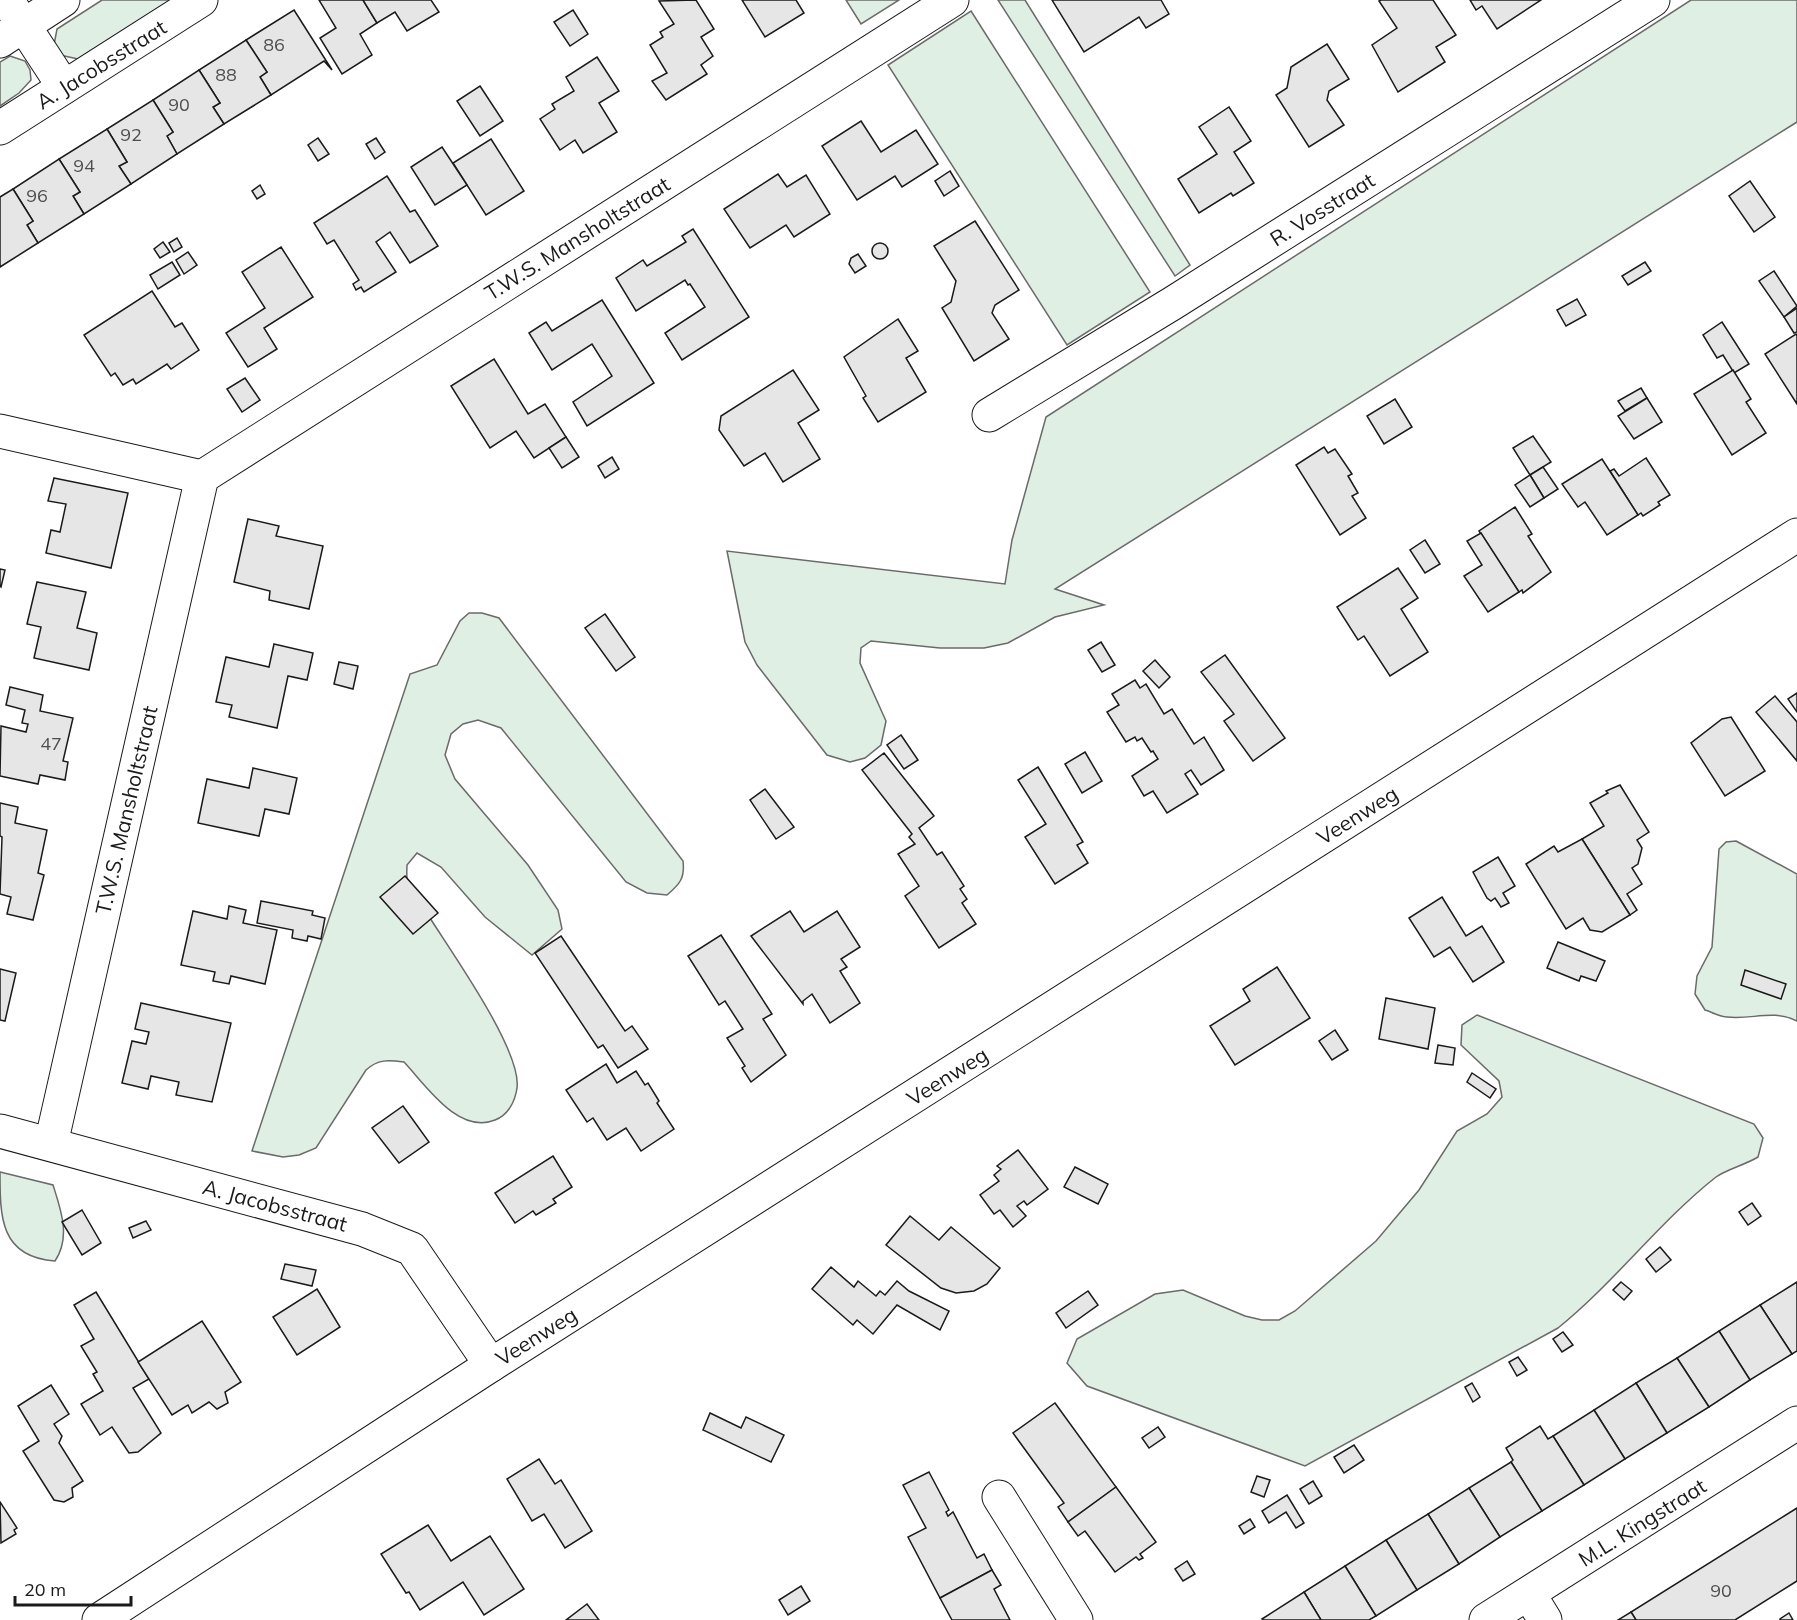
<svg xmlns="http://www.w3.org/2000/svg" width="1797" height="1620" font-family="Mulish,sans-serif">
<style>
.green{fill:#e0efe3;stroke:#6a6a6a;stroke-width:1.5}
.building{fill:#e6e6e6;stroke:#1a1a1a;stroke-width:1.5}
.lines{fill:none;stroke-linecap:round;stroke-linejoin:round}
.street-casing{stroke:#1a1a1a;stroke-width:35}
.street{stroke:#fff;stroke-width:33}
.labels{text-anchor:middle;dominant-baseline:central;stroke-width:4.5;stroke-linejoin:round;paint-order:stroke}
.number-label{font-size:18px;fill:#4d4d4d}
.street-label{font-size:21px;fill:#1a1a1a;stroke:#fff}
</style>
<rect width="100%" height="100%" fill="#fff"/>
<g class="green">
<path d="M102 0H171L78 59 60 55 54 45 57 29Z"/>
<path d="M846 0H899L861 24Z"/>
<path d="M998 0H1025L1190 265 1175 276Z"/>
<path d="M1691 0H1797V122L1055 589 1104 605 1055 617 1008 643 984 648H940L871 641 861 648 860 663 886 721 881 745 865 758 850 762 827 755 757 665 745 642 727 551 1005 584 1012 540 1046 417Z"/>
<path d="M971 11 1150 292 1067 345 888 65Z"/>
<path d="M10 56 25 61 30 70 31 80 19 93 0 106V62Z"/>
<path d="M469 613H482L499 618 683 861C685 878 680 884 667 895L647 893 626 882 501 728 478 720 463 724 451 734 445 755 455 779 528 865 558 910 562 929 532 955 485 917 441 867 417 853 407 865C407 870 406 878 408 883 412 895 424 908 430 918 452 953 522 1051 517 1088 515 1102 508 1115 495 1120 458 1135 425 1084 404 1062 388 1060 378 1059 366 1070L316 1148 299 1155 283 1157 252 1151 410 674 437 665 460 621Z"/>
<path d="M1736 841 1797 874V1021C1773 1009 1752 1020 1727 1017 1720 1017 1712 1012 1705 1010L1695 994 1697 976 1712 947 1719 849 1726 842Z"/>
<path d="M1477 1015 1754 1124 1763 1138 1758 1157C1745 1165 1727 1169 1716 1177 1659 1222 1615 1282 1558 1328L1305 1466 1087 1386 1067 1363 1077 1339 1155 1294 1183 1290 1245 1316 1262 1320H1279L1295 1311 1376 1241 1419 1190 1457 1131 1487 1114 1502 1097 1499 1081 1461 1045 1462 1025Z"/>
<path d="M0 1172 53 1185C61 1210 71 1237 55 1261 0 1257 0 1217 0 1172Z"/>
</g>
<g class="building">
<path d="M319 0H363L377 23 360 34 372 55 342 74 320 38 336 28Z"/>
<path d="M363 0H431L439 12 407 31 395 12 377 23Z"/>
<path d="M696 0 714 29 701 37 713 56 701 65 707 74 666 100 652 81 667 73 650 45 663 37 660 32 674 24 659 1Z"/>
<path d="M742 0H796L804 13 765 37Z"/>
<path d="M1052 0H1161L1169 14 1146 28 1139 17 1084 52Z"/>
<path d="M1381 0H1433L1456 35 1436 47 1445 62 1398 92 1372 45 1397 28 1379 1Z"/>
<path d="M1470 0H1541L1497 29 1482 6 1476 10Z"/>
<path d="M294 10 332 70 324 61 271 95 260 77 267 72 246 40Z"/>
<path d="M573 10 588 34 570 46 554 22Z"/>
<path d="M246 40 267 72 260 77 271 95 224 124 213 107 220 103 199 70Z"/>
<path d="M1327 44 1349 79 1329 91 1327 100 1344 125 1309 147 1276 95 1287 88 1291 67Z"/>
<path d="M597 57 619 91 599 103 617 132 583 153 575 140 560 150 540 119 555 109 552 104 574 91 566 77Z"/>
<path d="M199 70 220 103 213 107 224 124 177 154 167 136 173 132 153 100Z"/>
<path d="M480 86 503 121 480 136 457 101Z"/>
<path d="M153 100 173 132 167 136 177 154 131 184 119 166 127 162 107 129Z"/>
<path d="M1229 107 1251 141 1234 152 1254 183 1233 196 1231 193 1199 213 1178 179 1217 154 1199 127Z"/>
<path d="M861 121 881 152 916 130 938 164 902 187 895 176 857 200 822 146Z"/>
<path d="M107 129 127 162 119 166 131 184 84 214 73 196 80 192 59 159Z"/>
<path d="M318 138 329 154 318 161 308 145Z"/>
<path d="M376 138 385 152 375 159 366 144Z"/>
<path d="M491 139 524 191 486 215 453 163Z"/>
<path d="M442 147 467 185 435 205 411 167Z"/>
<path d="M59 159 80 192 73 196 84 214 38 243 27 225 33 221 13 189Z"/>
<path d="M950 171 959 186 944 196 935 181Z"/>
<path d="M778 174 787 187 806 175 830 214 794 237 786 225 750 248 724 209Z"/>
<path d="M387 176 410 212 415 210 438 246 410 263 390 232 376 242 396 272 364 292 361 287 356 290 353 284 359 280 334 240 327 244 314 223Z"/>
<path d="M1750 181 1775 217 1754 232 1729 196Z"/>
<path d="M260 185 265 194 257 199 252 191Z"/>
<path d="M13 189 33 221 27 225 38 243 0 267V197Z"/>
<path d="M975 221 1019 290 995 305 992 313 1009 339 974 361 942 308 951 302 956 281 934 246Z"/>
<path d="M693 229 749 317 682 360 665 333 705 307 690 284 688 285 685 280 636 311 616 278 643 260 647 266 686 242 682 236Z"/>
<path d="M177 238 182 247 174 252 169 243Z"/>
<path d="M163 242 170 252 160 258 154 249Z"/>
<circle cx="880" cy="251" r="8"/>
<path d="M281 247 313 297 264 328 277 349 248 367 226 333 265 308 242 272Z"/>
<path d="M188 252 197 265 184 274 176 260Z"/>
<path d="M858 254 866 266 855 273 849 264 851 258Z"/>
<path d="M172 262 180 275 158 289 150 275Z"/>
<path d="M1645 262 1651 271 1628 285 1622 276Z"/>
<path d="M1774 271 1797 306 1784 317 1759 281Z"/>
<path d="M152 291 175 327 182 323 199 350 171 369 167 364 136 384 133 379 123 385 115 373 111 376 84 335Z"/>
<path d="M1577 299 1586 315 1566 326 1557 310Z"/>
<path d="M602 300 654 383 587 426 573 402 612 376 592 344 552 370 529 333 546 322 552 331Z"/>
<path d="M1797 308V332L1794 333 1784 317Z"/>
<path d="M898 319 918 351 906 358 926 392 878 422 863 398 866 396 844 357Z"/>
<path d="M1722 322 1749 364 1734 373 1723 355 1717 358 1703 335Z"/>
<path d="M1796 334 1797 336V404L1765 354Z"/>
<path d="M494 359 528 414 545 404 566 437 534 458 516 431 490 448 451 386Z"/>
<path d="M793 370 819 410 798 423 820 459 783 482 765 453 744 466 719 430 721 416Z"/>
<path d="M1733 370 1751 399 1746 402 1766 433 1732 455 1694 394Z"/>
<path d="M245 378 260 400 242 412 227 389Z"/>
<path d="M1641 388 1647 398 1625 411 1618 401Z"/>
<path d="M1647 398 1662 422 1634 439 1618 416Z"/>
<path d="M1395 399 1412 427 1384 444 1367 416Z"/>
<path d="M1533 436 1551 462 1530 475 1513 448Z"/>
<path d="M566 437 579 457 562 468 549 448Z"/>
<path d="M1324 447 1328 453 1335 449 1352 474 1348 476 1358 493 1352 496 1366 518 1340 535 1296 465Z"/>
<path d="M612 457 619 469 605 478 598 466Z"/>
<path d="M1646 458 1670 495 1658 502 1660 505 1643 516 1641 513 1638 515 1610 471 1614 469 1619 476Z"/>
<path d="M1602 459 1638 515 1607 535 1585 502 1578 507 1562 484Z"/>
<path d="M1543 467 1558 489 1544 498 1530 475Z"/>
<path d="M1530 475 1544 498 1530 507 1515 485Z"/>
<path d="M54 478 128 493 111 568 46 553 51 530 60 532 66 504 48 501Z"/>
<path d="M1515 507 1532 534 1528 536 1551 572 1523 593 1522 590 1519 592 1479 531Z"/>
<path d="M248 519 279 526 276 536 323 546 309 609 269 600 270 591 234 582Z"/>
<path d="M1481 533 1519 592 1488 612 1464 576 1482 565 1467 541Z"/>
<path d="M1425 540 1440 564 1425 573 1410 550Z"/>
<path d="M1398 568 1418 598 1401 609 1428 652 1390 676 1364 636 1358 640 1337 607Z"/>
<path d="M0 569 5 570 1 587 0 586Z"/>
<path d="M37 582 86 592 77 628 97 633 89 670 34 658 41 627 27 624Z"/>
<path d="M605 614 635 657 616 671 585 628Z"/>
<path d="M1101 642 1115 665 1102 672 1088 650Z"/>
<path d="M274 644 313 653 307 680 288 676 277 728 229 717 232 705 216 702 226 657 269 667Z"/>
<path d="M1225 655 1285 738 1253 761 1224 721 1234 714 1201 672Z"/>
<path d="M1155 660 1170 677 1159 688 1143 671Z"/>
<path d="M339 662 358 666 353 689 334 684Z"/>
<path d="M1135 680 1140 688 1146 684 1164 714 1172 709 1194 744 1204 737 1224 770 1201 785 1191 770 1185 774 1198 794 1167 813 1153 791 1144 796 1132 776 1158 759 1153 751 1151 752 1142 738 1137 741 1135 737 1126 742 1107 712 1119 705 1112 694Z"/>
<path d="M10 687 43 695 40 711 73 718 63 761 68 762 65 780 40 775 38 784 0 776 1 726 26 732 28 724 22 723 25 710 6 705Z"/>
<path d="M1797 693V712L1788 699Z"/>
<path d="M1775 696 1797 722V761L1756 712Z"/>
<path d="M1731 717 1765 771 1725 796 1691 743 1722 719Z"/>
<path d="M901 735 918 760 904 769 887 745Z"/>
<path d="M1085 752 1102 781 1082 793 1065 764Z"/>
<path d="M884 753 934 816 919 828 937 855 942 852 964 886 960 889 967 899 962 903 976 924 939 948 905 896 919 886 898 854 915 844 909 837 912 834 862 770Z"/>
<path d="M1038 767 1083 842 1077 845 1088 863 1055 884 1025 837 1046 824 1018 780Z"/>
<path d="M253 768 297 778 289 814 265 809 259 836 198 823 207 779 249 788Z"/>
<path d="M1620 785 1649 832 1637 840 1642 848 1638 864 1632 868 1642 884 1627 894 1637 910 1630 915 1582 839 1604 826 1590 803 1608 793 1606 791Z"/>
<path d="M765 789 794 827 776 839 750 800Z"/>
<path d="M0 803 18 807 15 823 47 830 38 873 44 875 33 920 7 914 11 897 0 894 2 837 0 836Z"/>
<path d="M1582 839 1630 915 1602 932 1590 930 1583 918 1566 929 1526 864 1554 846 1558 852Z"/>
<path d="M1498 857 1515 886 1503 893 1509 903 1501 907 1495 898 1491 901 1487 898 1473 872Z"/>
<path d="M405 876 438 913 413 934 380 897Z"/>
<path d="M1442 897 1466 936 1482 926 1504 962 1473 982 1450 947 1434 957 1409 918Z"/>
<path d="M261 901 313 911 312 915 325 918 321 939 308 936 307 941 292 938 293 930 257 923Z"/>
<path d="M229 906 246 910 243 923 277 930 265 984 231 976 229 984 213 981 215 972 181 965 193 911 227 919Z"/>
<path d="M790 911 804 932 837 911 860 947 841 959 847 967 840 971 860 1003 830 1023 812 994 803 1001V1004L751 936Z"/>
<path d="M721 935 772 1014 763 1019 786 1055 751 1082 742 1068 745 1066 727 1038 743 1029 725 1001 719 1005 688 956Z"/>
<path d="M561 936 625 1031 632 1026 648 1049 618 1068 603 1045 598 1048 535 953Z"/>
<path d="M1558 942 1605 961 1596 981 1581 976 1579 981 1547 968Z"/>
<path d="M1277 967 1310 1018 1235 1065 1210 1026 1250 1001 1243 989Z"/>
<path d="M0 969 16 973 5 1021 0 1020Z"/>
<path d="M1745 970 1786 984 1781 999 1741 985Z"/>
<path d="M1386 998 1435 1008 1428 1049 1379 1039Z"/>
<path d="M141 1003 231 1023 212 1102 176 1095 179 1082 151 1076 148 1089 122 1083 132 1041 146 1044 149 1032 135 1029Z"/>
<path d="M1335 1030 1348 1050 1332 1060 1319 1041Z"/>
<path d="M1438 1045 1455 1048 1453 1065 1435 1063Z"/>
<path d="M606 1064 617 1083 636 1071 645 1085 648 1083 659 1101 657 1103 674 1129 641 1151 626 1128 607 1140 593 1118 587 1122 566 1090Z"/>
<path d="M1472 1073 1496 1089 1490 1098 1467 1082Z"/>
<path d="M403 1106 429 1142 399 1163 372 1128Z"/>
<path d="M1018 1150 1048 1189 1027 1205 1024 1201 1017 1206 1026 1216 1013 1227 1000 1210 994 1214 980 1195 999 1181 994 1175 1001 1169 997 1166Z"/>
<path d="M553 1156 572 1187 553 1199 556 1203 536 1215 533 1211 515 1223 495 1193Z"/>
<path d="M1075 1167 1108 1184 1098 1204 1064 1187Z"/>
<path d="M1752 1203 1761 1216 1748 1225 1739 1212Z"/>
<path d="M82 1210 101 1243 82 1255 62 1222Z"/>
<path d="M910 1216 939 1240 951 1227 1000 1268 987 1284 974 1291 956 1293 941 1288 886 1245Z"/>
<path d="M146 1221 151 1230 133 1238 129 1228Z"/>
<path d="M1660 1247 1671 1260 1656 1272 1646 1259Z"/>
<path d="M285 1264 316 1270 312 1286 281 1279Z"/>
<path d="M831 1267 854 1287 858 1281 876 1296 880 1291 885 1295 897 1281 909 1291 949 1311 940 1330 897 1305 873 1334 857 1320 853 1325 812 1289Z"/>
<path d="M1621 1282 1632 1291 1624 1300 1613 1290Z"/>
<path d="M1797 1282V1351L1792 1354 1760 1305Z"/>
<path d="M317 1289 340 1327 297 1355 273 1317Z"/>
<path d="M1088 1291 1098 1305 1066 1328 1056 1313Z"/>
<path d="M96 1292 149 1379 133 1388 161 1433 138 1452 129 1453 112 1427 100 1435 81 1404 103 1391 93 1374 97 1372 81 1346 94 1339 74 1305Z"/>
<path d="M1760 1305 1792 1354 1750 1380 1719 1331Z"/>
<path d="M202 1321 241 1382 225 1392 228 1403 217 1409 209 1402 192 1413 188 1405 172 1415 138 1362Z"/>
<path d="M1719 1331 1750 1380 1709 1407 1677 1358Z"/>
<path d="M1563 1332 1573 1345 1562 1352 1553 1339Z"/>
<path d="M1518 1357 1527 1370 1517 1376 1509 1362Z"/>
<path d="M1677 1358 1709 1407 1667 1433 1636 1383Z"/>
<path d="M1472 1383 1480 1397 1473 1402 1465 1387Z"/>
<path d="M1636 1383 1667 1433 1625 1459 1594 1410Z"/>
<path d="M51 1385 69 1414 54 1424 62 1436 59 1443 83 1481 72 1488 73 1497 64 1502 54 1500 23 1451 39 1441 18 1406Z"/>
<path d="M1055 1403 1116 1487 1068 1522 1058 1507 1064 1503 1013 1433Z"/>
<path d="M1594 1410 1625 1459 1584 1485 1553 1436Z"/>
<path d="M710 1413 741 1428 746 1417 784 1435 771 1462 703 1430Z"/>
<path d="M1540 1426 1548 1439 1553 1436 1584 1485 1542 1511 1511 1462 1513 1460 1506 1448Z"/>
<path d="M1158 1427 1165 1437 1149 1448 1142 1438Z"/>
<path d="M1354 1445 1364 1460 1344 1473 1334 1457Z"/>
<path d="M539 1459 555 1484 561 1480 592 1531 565 1548 544 1514 532 1521 507 1479Z"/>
<path d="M1511 1462 1542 1511 1500 1537 1469 1488Z"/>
<path d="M929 1472 949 1510 946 1512 948 1516 953 1512 977 1558 984 1554 992 1570 940 1598 908 1537 926 1528 903 1485Z"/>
<path d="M1257 1476 1270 1480 1264 1497 1251 1492Z"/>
<path d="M1313 1481 1322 1496 1309 1504 1300 1489Z"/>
<path d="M1116 1487 1156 1542 1140 1554 1143 1558 1139 1560 1136 1557 1115 1572 1085 1531 1078 1536 1068 1522Z"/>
<path d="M1469 1488 1500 1537 1459 1564 1428 1514Z"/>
<path d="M1287 1495 1304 1523 1296 1528 1286 1512 1269 1523 1262 1511Z"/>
<path d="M0 1502 17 1528 14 1530 16 1534 1 1543Z"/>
<path d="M1797 1508V1581L1735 1620H1636L1631 1612Z"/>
<path d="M1428 1514 1459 1564 1417 1590 1386 1540Z"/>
<path d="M1250 1519 1255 1527 1244 1534 1239 1526Z"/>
<path d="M428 1525 451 1561 490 1536 524 1589 484 1615 463 1582 420 1610 409 1592 406 1593 381 1554Z"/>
<path d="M1386 1540 1417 1590 1376 1616 1345 1566Z"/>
<path d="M1187 1561 1195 1574 1183 1581 1175 1569Z"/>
<path d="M1345 1566 1376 1616 1369 1620H1321L1304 1592Z"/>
<path d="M992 1570 1001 1585 994 1589 1010 1620H952L940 1598Z"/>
<path d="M801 1586 810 1601 788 1615 779 1600Z"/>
<path d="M1304 1592 1321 1620H1263L1262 1619Z"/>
<path d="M587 1604 599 1620H566Z"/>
<path d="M1631 1612 1636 1620H1618Z"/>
<path d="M1789 1613 1793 1620H1780V1619Z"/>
</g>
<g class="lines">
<defs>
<g id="street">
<path d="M7 0 64 87"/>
<path d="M0 41 63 0"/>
<path d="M0 128 201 0"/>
<path d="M989 415 1173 303 1653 0"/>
<path d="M0 431 202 477"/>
<path d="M0 1131 362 1229 412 1249 491 1365"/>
<path d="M51 1144 202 477 952 0"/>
<path d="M999 1497 1076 1620"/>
<path d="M1529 1594 1545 1620"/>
<path d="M99 1620 491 1365 1797 535"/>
<path d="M1486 1620 1797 1423"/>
</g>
</defs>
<use href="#street" class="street-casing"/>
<use href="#street" class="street"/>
</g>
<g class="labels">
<g class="number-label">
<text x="274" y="44">86</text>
<text x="226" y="74">88</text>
<text x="179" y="104">90</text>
<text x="131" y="134">92</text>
<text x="84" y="165">94</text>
<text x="37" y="195">96</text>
<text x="51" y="743">47</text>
<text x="1721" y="1590">90</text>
</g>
<g class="street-label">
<text transform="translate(101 64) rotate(-32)">A. Jacobsstraat</text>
<text transform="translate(1322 209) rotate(-32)">R. Vosstraat</text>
<text transform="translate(577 238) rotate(-32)">T.W.S. Mansholtstraat</text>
<text transform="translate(126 810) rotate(-77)">T.W.S. Mansholtstraat</text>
<text transform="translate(1357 815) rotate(-32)">Veenweg</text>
<text transform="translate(947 1076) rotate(-32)">Veenweg</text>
<text transform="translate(275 1205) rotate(15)">A. Jacobsstraat</text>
<text transform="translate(536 1336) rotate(-32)">Veenweg</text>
<text transform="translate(1642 1522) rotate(-32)">M.L. Kingstraat</text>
</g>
</g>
<path d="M15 1596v9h116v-9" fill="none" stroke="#1a1a1a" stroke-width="3"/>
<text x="24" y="1596" font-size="18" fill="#1a1a1a" stroke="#ffffff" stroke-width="4.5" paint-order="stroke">20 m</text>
</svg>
